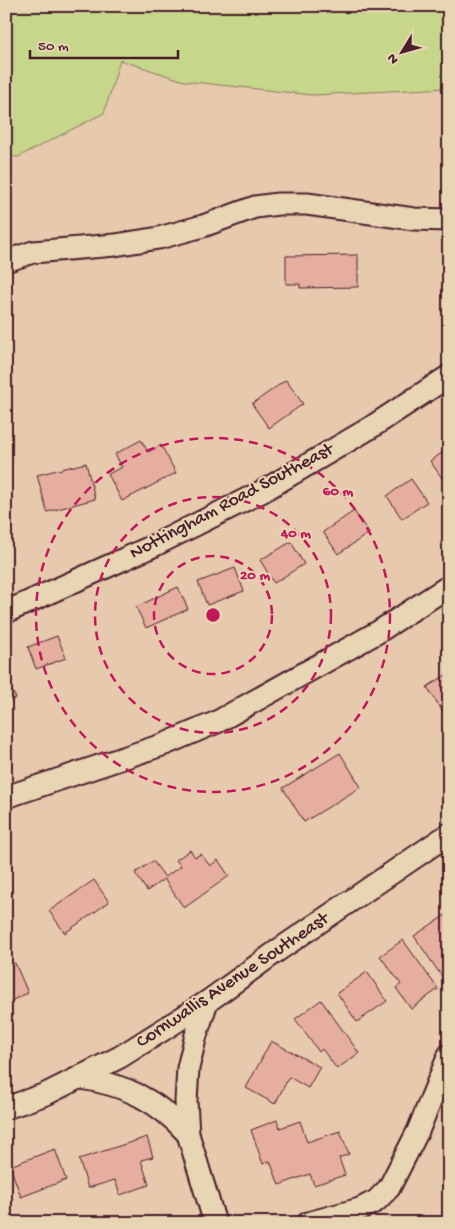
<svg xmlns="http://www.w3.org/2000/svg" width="455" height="1229" font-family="'Gochi Hand',sans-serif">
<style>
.green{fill:#c6d68b;stroke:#887a5b}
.building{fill:#e6ae9f;stroke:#4a1f2b}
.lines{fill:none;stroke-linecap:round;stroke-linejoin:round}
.minor-casing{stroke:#4a1f2b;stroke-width:25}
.minor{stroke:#e8d5b3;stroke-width:21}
.ring{fill:none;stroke:#c2185b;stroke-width:2.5;stroke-dasharray:9 6}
.labels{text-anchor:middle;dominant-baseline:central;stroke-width:4;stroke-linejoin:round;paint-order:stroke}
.street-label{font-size:19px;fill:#4a1f2b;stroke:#e8d5b3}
.centre{fill:#c2185b;stroke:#e8d5b3;stroke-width:2.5}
.ring-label{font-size:15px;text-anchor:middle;font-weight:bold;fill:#c2185b;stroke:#e8d5b3;stroke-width:4;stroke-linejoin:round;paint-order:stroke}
</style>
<rect width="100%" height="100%" fill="#e7c9ad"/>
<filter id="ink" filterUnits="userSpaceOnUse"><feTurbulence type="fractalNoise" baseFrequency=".02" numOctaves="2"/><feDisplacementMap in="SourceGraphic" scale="10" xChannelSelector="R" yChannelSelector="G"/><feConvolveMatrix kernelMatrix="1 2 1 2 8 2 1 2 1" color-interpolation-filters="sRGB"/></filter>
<g filter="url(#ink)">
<path class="green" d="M6 6H449V88L312 95 184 81 120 60 104 113 18 157 6 156Z"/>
<g class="building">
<path d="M358 255V287L300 288V284H286V256Z"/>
<path d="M286 380 303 404 269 428 252 404Z"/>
<path d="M141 440 148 452 161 445 176 473 122 501 108 474 122 467 115 454Z"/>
<path d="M449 448V484L447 485 430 461Z"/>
<path d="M86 463 95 499 47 512 37 475Z"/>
<path d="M411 479 427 502 402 519 387 496Z"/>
<path d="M354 511 369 533 338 554 323 532Z"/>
<path d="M291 542 304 564 274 583 260 560Z"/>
<path d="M235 568 244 591 207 605 198 582Z"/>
<path d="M178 587 188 609 146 628 136 607Z"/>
<path d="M57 636 66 658 36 669 28 647Z"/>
<path d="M449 673V721L427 687Z"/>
<path d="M6 680 16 698 6 703Z"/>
<path d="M340 753 361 787 304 822 283 788Z"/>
<path d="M190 850 195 857 201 854 210 866 218 860 229 876 184 908 164 879 147 891 135 873 153 861 165 877 181 866 176 860Z"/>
<path d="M94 880 109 902 65 933 49 911Z"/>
<path d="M447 914 449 917V979L445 981 414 936Z"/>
<path d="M403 940 438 989 411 1009 396 988 401 984 380 956Z"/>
<path d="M15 963 28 993 6 1003V967Z"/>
<path d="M367 972 387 1001 357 1022 337 993Z"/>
<path d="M321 1000 359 1053 337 1069 322 1049 319 1052 295 1019Z"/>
<path d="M271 1041 320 1067 308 1088 289 1077 275 1104 246 1088Z"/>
<path d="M277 1120 280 1128 300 1121 307 1142 340 1131 349 1154 339 1158 345 1175 314 1185 310 1174 279 1185 270 1161 263 1164 251 1130Z"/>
<path d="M147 1137 153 1157 141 1160 149 1185 120 1195 115 1180 88 1188 79 1159Z"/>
<path d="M55 1149 66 1180 21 1197 10 1166Z"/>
</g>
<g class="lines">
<defs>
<g id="minor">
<path d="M6 261 33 252 115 245 159 238 203 226 255 207 278 204H307L414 219 449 220"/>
<path d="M6 612 153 546 263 491 370 428 449 376"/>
<path d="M6 797 165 744 217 722 378 632 449 586"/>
<path d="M207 1002 196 1035 188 1068 186 1101 188 1134 215 1223"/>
<path d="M81 1078C126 1085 157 1100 188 1134"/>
<path d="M6 1108 46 1094 120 1057 207 1002 277 951 449 834"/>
<path d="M308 1223 360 1209 376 1201 389 1188 418 1131 449 1055"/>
</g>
</defs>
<use href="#minor" class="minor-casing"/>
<use href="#minor" class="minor"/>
</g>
</g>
<g class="ring">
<circle cx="213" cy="615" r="59"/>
<circle cx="213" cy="615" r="118"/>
<circle cx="213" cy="615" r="177"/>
</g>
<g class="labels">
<g class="street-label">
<text transform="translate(232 502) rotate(-28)">Nottingham Road Southeast</text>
<text transform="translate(233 981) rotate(-34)">Cornwallis Avenue Southeast</text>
</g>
</g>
<circle cx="213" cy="615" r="8" class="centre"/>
<g class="ring-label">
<text x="338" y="495">60 m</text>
<text x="296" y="537">40 m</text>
<text x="255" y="579">20 m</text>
</g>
<rect width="455" height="1229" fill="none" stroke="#e8d5b3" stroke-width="25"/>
<rect x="12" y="12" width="430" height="1204" fill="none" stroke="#4a1f2b" stroke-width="2" filter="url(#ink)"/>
<g transform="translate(402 52) rotate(233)" stroke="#e8d5b3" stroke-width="4" paint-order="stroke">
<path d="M0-4L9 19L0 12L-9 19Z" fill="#4a1f2b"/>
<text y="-8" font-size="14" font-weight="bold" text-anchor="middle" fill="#4a1f2b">N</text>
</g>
<path d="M30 50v8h148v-8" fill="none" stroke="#4a1f2b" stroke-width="2.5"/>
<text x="38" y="50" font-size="15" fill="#4a1f2b" stroke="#e8d5b3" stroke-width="4" paint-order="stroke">50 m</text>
</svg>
